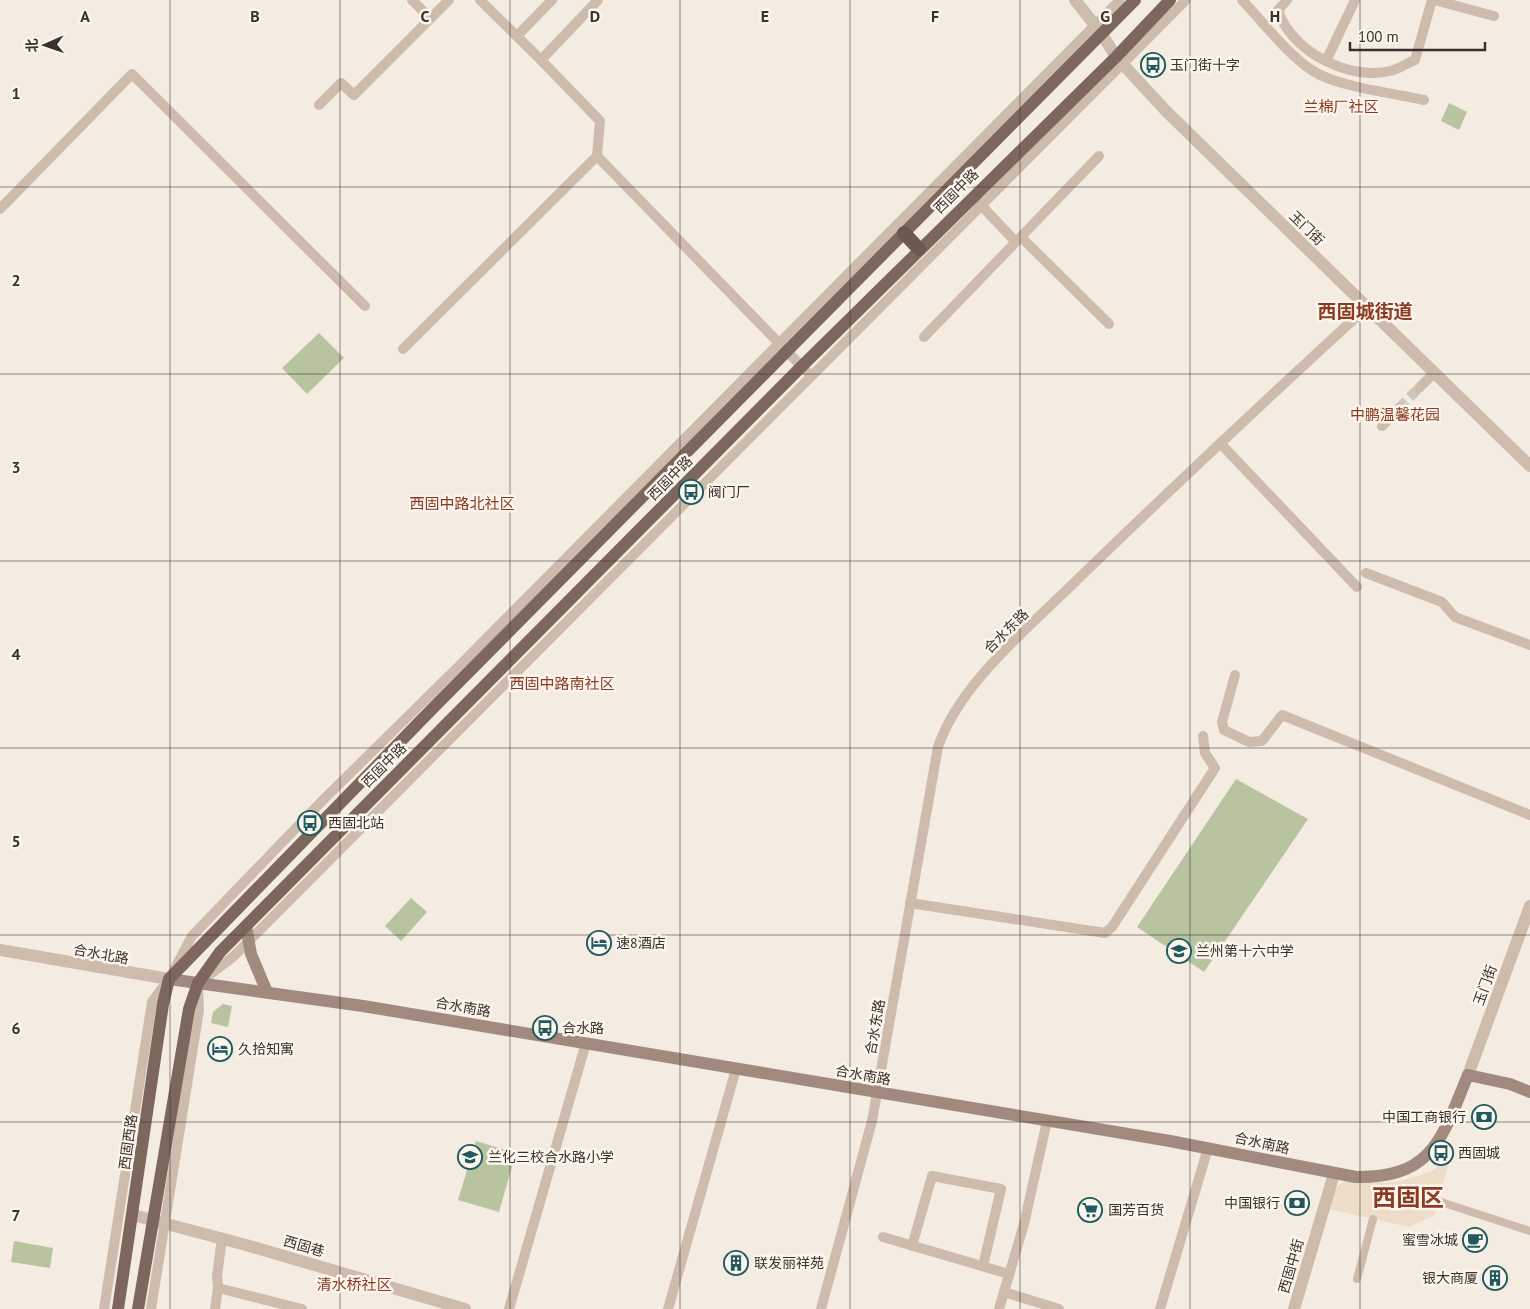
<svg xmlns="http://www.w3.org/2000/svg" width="1530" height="1309" font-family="'PT Sans','Noto Sans SC',sans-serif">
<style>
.green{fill:#b8c4a0}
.plaza{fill:#ecdcc8}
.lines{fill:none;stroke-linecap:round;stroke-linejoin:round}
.minor-tunnel{stroke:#cfc6bd;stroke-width:10;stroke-dasharray:10 5;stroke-linecap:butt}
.pedestrian{stroke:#cdbbac;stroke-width:8}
.minor{stroke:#cdbbac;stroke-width:10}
.tertiary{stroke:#cdbbac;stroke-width:12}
.secondary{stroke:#a18a7d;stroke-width:12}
.primary{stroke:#7d675c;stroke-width:12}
.trunk{stroke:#6c584f;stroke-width:14}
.grid{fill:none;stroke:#3b302b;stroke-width:1;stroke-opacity:0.55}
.labels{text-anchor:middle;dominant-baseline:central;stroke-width:5;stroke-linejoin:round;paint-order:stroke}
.poi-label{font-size:14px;fill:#3b302b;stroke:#fbf5ee;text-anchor:start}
.street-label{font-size:14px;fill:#3b302b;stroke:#fbf5ee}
.neighbourhood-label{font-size:15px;fill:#8c3b22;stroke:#fbf5ee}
.district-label{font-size:19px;font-weight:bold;fill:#8c3b22;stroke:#fbf5ee}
.town-label{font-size:24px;font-weight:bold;fill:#8c3b22;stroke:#fbf5ee}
.grid-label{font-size:16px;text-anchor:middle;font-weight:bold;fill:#3b302b;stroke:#fbf5ee;stroke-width:5;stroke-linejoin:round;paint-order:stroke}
</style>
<rect width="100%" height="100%" fill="#f4ebe1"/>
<g class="green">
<path d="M1449 103 1467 112 1459 130 1441 121Z"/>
<path d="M319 333 344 358 307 394 282 368Z"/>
<path d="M1236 779 1308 819 1204 972 1137 927Z"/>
<path d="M411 898 427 912 401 941 385 926Z"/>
<path d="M223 1004 232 1006 228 1027 211 1023 213 1012Z"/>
<path d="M476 1141 516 1153 499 1212 458 1200Z"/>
<path d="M14 1241 53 1248 50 1268 11 1262Z"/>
</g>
<path class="plaza" d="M1450 1158 1435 1215 1409 1227 1324 1208 1334 1190 1344 1181 1351 1179 1386 1183 1401 1181 1430 1172Z"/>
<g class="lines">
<path class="minor-tunnel" d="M1399 408 1419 388"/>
<g class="pedestrian">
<path d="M1438 1201 1530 1231"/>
<path d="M1357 1279 1373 1219"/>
</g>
<g class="minor">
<path d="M412 0 430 18"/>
<path d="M480 0 541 60 598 0"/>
<path d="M1242 0C1264 23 1286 53 1313 71 1338 87 1393 93 1424 100"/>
<path d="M1287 0 1278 10C1290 51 1349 81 1390 71 1399 69 1407 63 1415 60L1432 0"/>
<path d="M1434 0 1494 16"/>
<path d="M517 36 552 0"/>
<path d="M541 60 600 121 597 156"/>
<path d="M1326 61 1355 0"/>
<path d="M319 105 341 83 354 95 449 0"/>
<path d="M976 200 1016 242"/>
<path d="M0 209 132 74 365 306"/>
<path d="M1021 237 1109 324"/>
<path d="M924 337 1099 156"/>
<path d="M403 349 597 156 806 371"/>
<path d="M1419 388 1434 373"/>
<path d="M1382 426 1399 408"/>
<path d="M1220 443 1357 587"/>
<path d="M1366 573 1442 602 1455 617 1530 645"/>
<path d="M1235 675 1222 722 1224 730 1249 742 1262 741 1282 715 1530 815"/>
<path d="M910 903 1105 933 1112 927 1215 768 1205 753 1203 736"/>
<path d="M174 970 192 936 324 799 458 667 1120 0"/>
<path d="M205 978 233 957 1186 0"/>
<path d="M883 1237 1009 1274"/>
<path d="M912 1246 932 1176 1001 1189 983 1266"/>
<path d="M218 1288 217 1276 222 1238"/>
<path d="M1004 1292 1059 1309"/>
<path d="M104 1309 152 1002 166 983"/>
<path d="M151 1309 199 1010 198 989"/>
<path d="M215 1309 218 1288 302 1309"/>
<path d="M509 1309 586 1043"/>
<path d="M668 1309 736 1069"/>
<path d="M821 1309 872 1121 938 747C960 682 1032 625 1080 577 1174 486 1270 396 1367 307"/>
<path d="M999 1309 1024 1224 1047 1121"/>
<path d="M1160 1309 1208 1148"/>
</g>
<g class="tertiary">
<path d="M1075 0 1102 34 1116 57 1167 112 1530 466"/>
<path d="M0 950 169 979"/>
<path d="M1468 1075 1530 906"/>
<path d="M133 1215 246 1245 465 1309"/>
<path d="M1294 1309 1334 1174"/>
</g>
<g class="secondary">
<path d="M246 926 251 954 267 992"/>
<path d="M169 979 363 1006 1170 1141 1356 1177C1434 1178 1442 1137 1468 1075L1510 1084 1530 1092"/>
</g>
<g class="primary">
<path d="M118 1309 163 1004 169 979 435 706 1135 0"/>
<path d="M138 1309 189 1009 198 983 220 952 801 367 1116 57 1170 0"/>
</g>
<path class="trunk" d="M904 233 919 249"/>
</g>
<path class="grid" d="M170 0V1309M340 0V1309M510 0V1309M680 0V1309M850 0V1309M1020 0V1309M1190 0V1309M1360 0V1309M0 187H1530M0 374H1530M0 561H1530M0 748H1530M0 935H1530M0 1122H1530"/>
<defs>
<symbol id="bus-ring" viewBox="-11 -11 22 22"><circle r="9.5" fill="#fbf5ee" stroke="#1f5a5e" stroke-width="1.5"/><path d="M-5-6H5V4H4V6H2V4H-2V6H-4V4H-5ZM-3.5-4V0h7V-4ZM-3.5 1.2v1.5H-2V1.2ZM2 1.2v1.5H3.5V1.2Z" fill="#1f5a5e"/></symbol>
<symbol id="hotel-ring" viewBox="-11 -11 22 22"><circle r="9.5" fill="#fbf5ee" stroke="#1f5a5e" stroke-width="1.5"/><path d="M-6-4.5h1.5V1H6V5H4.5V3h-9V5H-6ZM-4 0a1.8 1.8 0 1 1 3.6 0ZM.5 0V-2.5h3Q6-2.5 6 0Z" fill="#1f5a5e"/></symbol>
<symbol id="school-ring" viewBox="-11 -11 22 22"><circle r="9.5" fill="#fbf5ee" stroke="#1f5a5e" stroke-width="1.5"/><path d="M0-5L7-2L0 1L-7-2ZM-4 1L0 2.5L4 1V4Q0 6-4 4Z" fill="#1f5a5e"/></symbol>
<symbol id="bank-ring" viewBox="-11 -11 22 22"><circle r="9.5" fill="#fbf5ee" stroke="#1f5a5e" stroke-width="1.5"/><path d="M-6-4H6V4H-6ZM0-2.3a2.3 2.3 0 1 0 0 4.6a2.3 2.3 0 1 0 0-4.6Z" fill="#1f5a5e"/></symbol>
<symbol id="supermarket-ring" viewBox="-11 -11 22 22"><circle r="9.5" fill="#fbf5ee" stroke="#1f5a5e" stroke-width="1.5"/><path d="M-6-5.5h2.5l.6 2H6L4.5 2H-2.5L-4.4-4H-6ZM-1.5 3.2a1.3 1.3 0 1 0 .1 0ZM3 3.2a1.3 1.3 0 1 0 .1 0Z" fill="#1f5a5e"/></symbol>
<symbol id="cafe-ring" viewBox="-11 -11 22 22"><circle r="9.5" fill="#fbf5ee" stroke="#1f5a5e" stroke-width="1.5"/><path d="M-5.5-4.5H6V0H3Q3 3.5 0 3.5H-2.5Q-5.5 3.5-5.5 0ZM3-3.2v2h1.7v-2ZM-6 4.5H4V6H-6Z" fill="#1f5a5e"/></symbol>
<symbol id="building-ring" viewBox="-11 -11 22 22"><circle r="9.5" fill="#fbf5ee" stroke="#1f5a5e" stroke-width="1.5"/><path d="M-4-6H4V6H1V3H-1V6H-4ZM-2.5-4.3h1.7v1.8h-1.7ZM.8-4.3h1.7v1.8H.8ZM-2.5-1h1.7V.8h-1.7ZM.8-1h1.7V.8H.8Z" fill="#1f5a5e"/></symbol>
</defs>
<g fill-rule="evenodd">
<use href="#bus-ring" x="1139" y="51" width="28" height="28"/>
<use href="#bus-ring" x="677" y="478" width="28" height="28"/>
<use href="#bus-ring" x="296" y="809" width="28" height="28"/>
<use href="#hotel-ring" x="585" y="929" width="28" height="28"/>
<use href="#school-ring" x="1165" y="937" width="28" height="28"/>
<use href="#bus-ring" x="531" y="1014" width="28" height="28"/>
<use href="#hotel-ring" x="206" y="1035" width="28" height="28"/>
<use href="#bank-ring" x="1470" y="1103" width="28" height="28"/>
<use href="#bus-ring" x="1427" y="1139" width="28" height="28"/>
<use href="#school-ring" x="456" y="1143" width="28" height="28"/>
<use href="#bank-ring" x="1283" y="1189" width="28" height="28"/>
<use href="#supermarket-ring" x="1076" y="1196" width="28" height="28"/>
<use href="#cafe-ring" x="1461" y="1226" width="28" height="28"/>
<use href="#building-ring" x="722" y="1249" width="28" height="28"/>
<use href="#building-ring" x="1481" y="1264" width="28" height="28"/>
</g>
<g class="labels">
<g class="poi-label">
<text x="1170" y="65">玉门街十字</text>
<text x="708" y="492">阀门厂</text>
<text x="328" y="823">西固北站</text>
<text x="616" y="943">速8酒店</text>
<text x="1196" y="951">兰州第十六中学</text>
<text x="562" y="1028">合水路</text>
<text x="238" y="1049">久拾知寓</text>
<text x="1466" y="1117" text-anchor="end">中国工商银行</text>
<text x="1458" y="1153">西固城</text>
<text x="488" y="1157">兰化三校合水路小学</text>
<text x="1280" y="1203" text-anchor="end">中国银行</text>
<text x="1108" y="1210">国芳百货</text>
<text x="1458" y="1240" text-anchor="end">蜜雪冰城</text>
<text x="754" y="1263">联发丽祥苑</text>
<text x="1478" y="1278" text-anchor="end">银大商厦</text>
</g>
<g class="street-label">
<text transform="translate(956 191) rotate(-45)">西固中路</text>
<text transform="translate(1307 228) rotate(44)">玉门街</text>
<text transform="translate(670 478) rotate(-45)">西固中路</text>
<text transform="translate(1006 631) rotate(-45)">合水东路</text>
<text transform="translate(384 765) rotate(-45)">西固中路</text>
<text transform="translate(101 954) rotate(10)">合水北路</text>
<text transform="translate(1485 985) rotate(-70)">玉门街</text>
<text transform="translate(463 1007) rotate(10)">合水南路</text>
<text transform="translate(875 1027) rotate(-80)">合水东路</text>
<text transform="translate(863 1075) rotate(10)">合水南路</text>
<text transform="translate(128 1142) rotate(-82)">西固西路</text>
<text transform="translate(1262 1143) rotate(12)">合水南路</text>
<text transform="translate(304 1246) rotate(16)">西固巷</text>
<text transform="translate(1291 1266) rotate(-74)">西固中街</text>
</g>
<g class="neighbourhood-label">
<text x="1341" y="106">兰棉厂社区</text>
<text x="1395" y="414">中鹏温馨花园</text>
<text x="462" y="503">西固中路北社区</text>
<text x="562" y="683">西固中路南社区</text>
<text x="354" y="1284">清水桥社区</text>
</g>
<g class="district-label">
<text x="1365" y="311">西固城街道</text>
</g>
<g class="town-label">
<text x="1408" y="1197">西固区</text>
</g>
</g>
<g class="grid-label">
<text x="85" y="22">A</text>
<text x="255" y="22">B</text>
<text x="425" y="22">C</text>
<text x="595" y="22">D</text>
<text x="765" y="22">E</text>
<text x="935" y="22">F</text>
<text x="1105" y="22">G</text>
<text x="1275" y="22">H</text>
<text x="16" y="99">1</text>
<text x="16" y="286">2</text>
<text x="16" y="473">3</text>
<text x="16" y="660">4</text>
<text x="16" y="847">5</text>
<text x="16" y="1034">6</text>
<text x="16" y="1221">7</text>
</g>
<g transform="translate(45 45) rotate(268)" stroke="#fbf5ee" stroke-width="4" paint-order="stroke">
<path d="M0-4L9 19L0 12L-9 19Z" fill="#3b302b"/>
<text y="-8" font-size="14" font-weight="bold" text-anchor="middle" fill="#3b302b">北</text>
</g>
<path d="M1350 42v8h135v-8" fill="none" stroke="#3b302b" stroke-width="2.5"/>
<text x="1358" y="42" font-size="15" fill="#3b302b" stroke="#fbf5ee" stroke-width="4" paint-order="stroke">100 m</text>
</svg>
